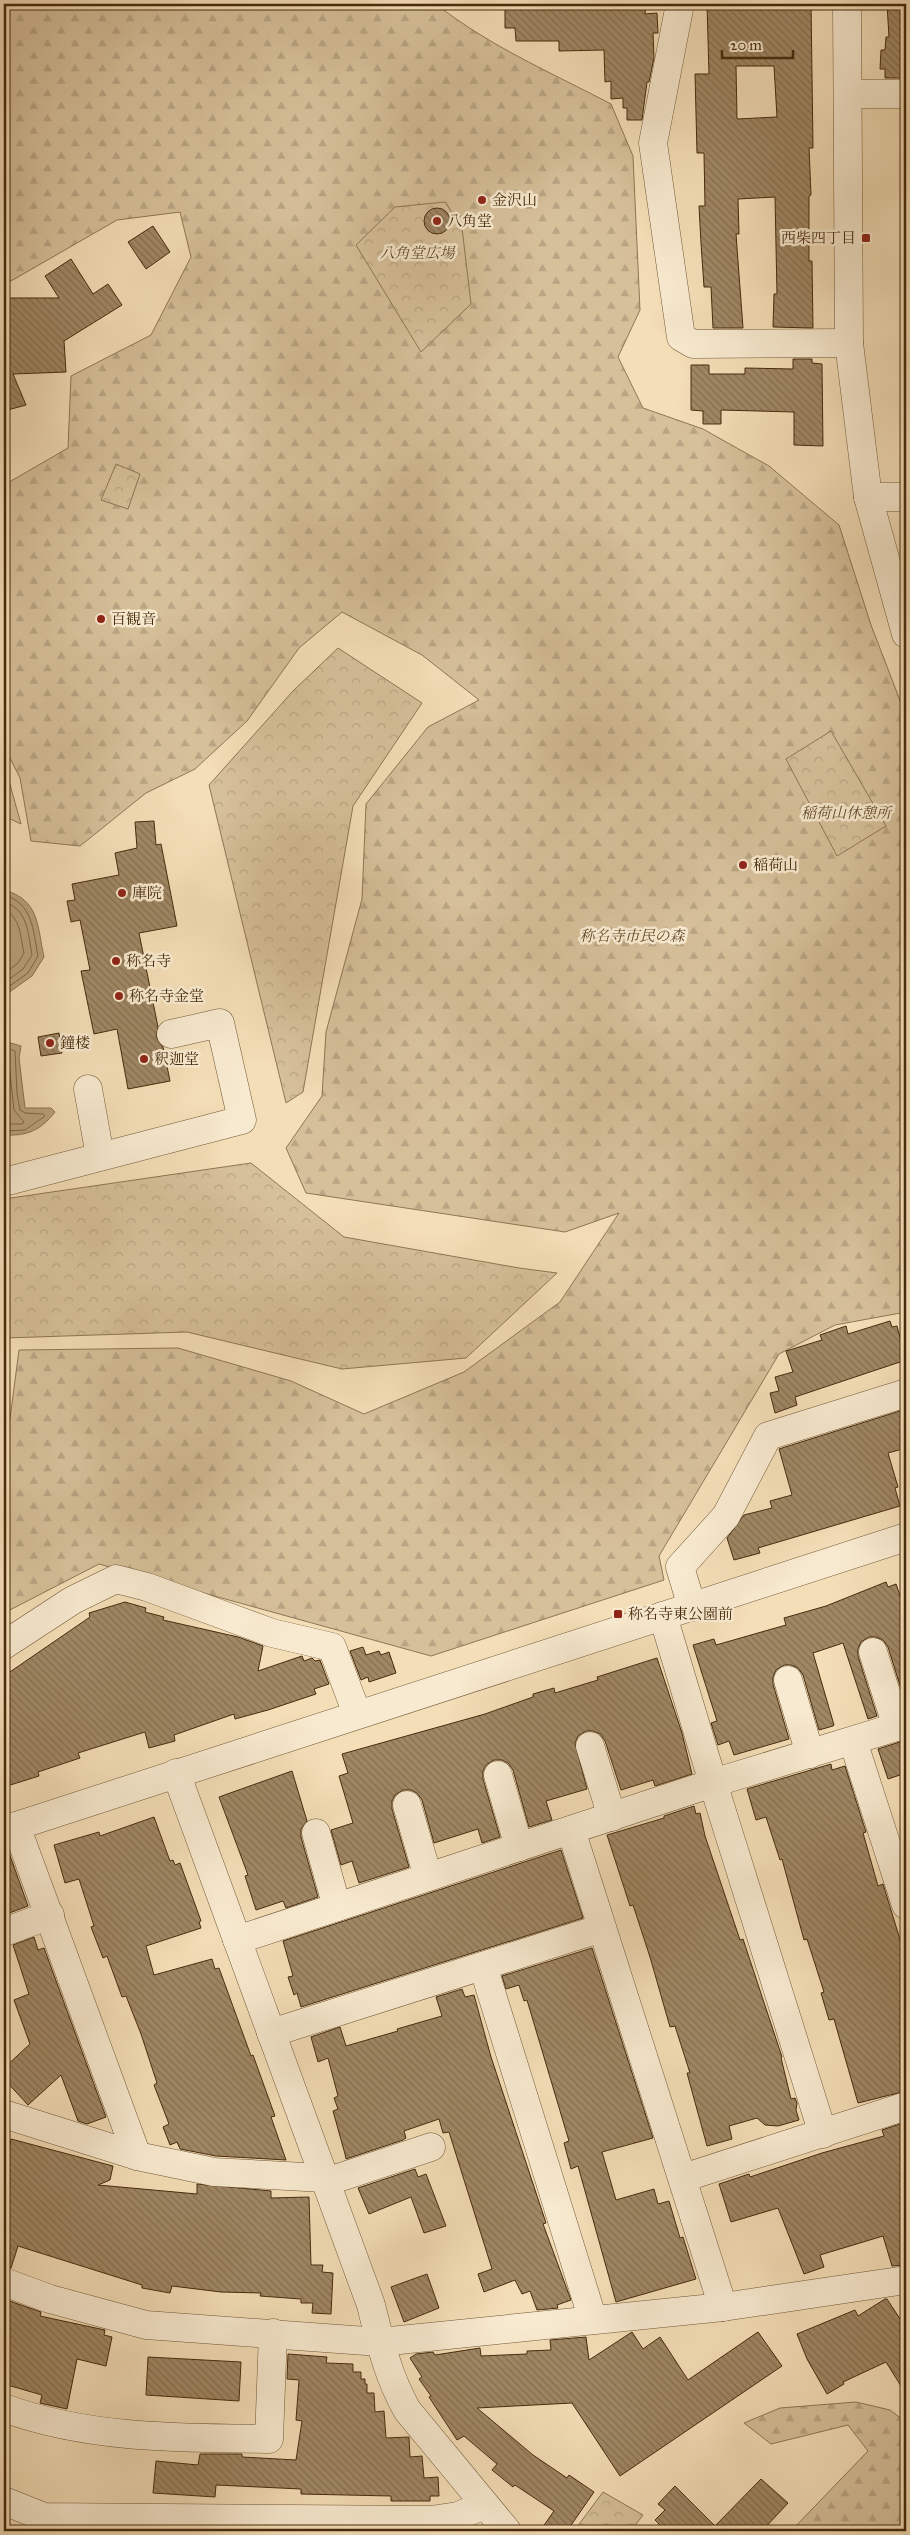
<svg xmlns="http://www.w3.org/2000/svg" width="910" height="2535" font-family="'IM FELL Great Primer','Noto Serif JP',serif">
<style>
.forest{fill:url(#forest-firs);stroke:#8e7654}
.park{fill:url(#park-crowns);stroke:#8e7654}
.water{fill:#b9a17d;stroke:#8b7250}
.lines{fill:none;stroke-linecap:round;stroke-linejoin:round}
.shore{stroke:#806645;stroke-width:1}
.building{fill:url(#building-back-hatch);stroke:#462b0d;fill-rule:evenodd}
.minor-casing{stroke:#725838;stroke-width:29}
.minor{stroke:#f8ead0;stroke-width:28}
.poi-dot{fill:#8f2418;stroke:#f8ead0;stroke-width:2}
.labels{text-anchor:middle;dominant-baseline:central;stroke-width:5;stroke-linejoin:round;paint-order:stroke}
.poi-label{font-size:15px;fill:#462b0d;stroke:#f8ead0;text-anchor:start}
.park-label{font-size:15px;font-style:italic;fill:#634929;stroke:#f8ead0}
</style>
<defs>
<pattern id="forest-firs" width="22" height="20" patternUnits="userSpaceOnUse" patternTransform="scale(1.25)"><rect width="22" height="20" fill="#d6c09a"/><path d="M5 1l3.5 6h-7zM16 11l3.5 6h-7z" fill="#b9a584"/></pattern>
<pattern id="park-crowns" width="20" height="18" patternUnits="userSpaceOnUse" patternTransform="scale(1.25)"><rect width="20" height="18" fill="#d6c09a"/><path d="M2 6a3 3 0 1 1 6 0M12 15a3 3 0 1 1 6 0" fill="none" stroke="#b9a584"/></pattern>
<pattern id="building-back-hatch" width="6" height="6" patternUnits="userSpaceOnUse" patternTransform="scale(1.25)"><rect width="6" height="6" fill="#a08865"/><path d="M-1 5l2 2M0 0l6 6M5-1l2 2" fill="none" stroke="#846f52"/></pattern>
</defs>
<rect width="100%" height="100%" fill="#f4deb7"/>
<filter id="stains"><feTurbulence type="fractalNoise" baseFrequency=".004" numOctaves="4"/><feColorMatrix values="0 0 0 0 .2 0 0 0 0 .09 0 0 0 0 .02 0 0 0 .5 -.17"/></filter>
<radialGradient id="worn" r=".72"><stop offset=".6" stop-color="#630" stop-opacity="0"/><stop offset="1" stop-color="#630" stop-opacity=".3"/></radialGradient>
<g class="forest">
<path d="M4 4H436C489 46 552 73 611 104L633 156 640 310 618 357 643 408 703 429 769 466 839 525 871 625 906 716V1312L835 1325 779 1354 659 1556 664 1580 431 1656 99 1564 4 1613V1464L19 1350 178 1348 291 1381 364 1414 464 1372 560 1302 619 1213 565 1232 306 1193 286 1148 322 1096 326 1032 362 899 366 804 428 727 479 700 422 655 342 612 299 648 247 721 195 769 146 793 80 846 31 841 20 778 4 746V485L68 448 71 376 151 335 191 257 180 212 117 220 11 281 4 275Z"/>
<path d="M856 2402 890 2410 906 2422V2531H791L868 2451 848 2425 771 2444 744 2423 780 2408Z"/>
</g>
<g class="park">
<path d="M445 202 462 228 471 304 421 352 356 245 395 207Z"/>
<path d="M116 464 140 474 128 509 101 500Z"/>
<path d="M338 648 422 703 353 806 303 1092 286 1103 209 785 293 691Z"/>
<path d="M831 731 886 826 837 856 786 759Z"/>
<path d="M4 763 21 824 4 816Z"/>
<path d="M251 1163 344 1237 519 1268 557 1273 466 1358 342 1369 187 1332 4 1338V1199Z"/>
<path d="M603 2492 643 2515 631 2531H574Z"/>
</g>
<g class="water">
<path d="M4 890C40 900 37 926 44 957L32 976 4 996Z"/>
<path d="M4 1041 21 1046 19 1058 25 1108H51L55 1112C40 1131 27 1136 4 1135Z"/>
</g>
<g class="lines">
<g class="shore">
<path d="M4 895C33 903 33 930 38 956L28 973 4 990"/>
<path d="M4 902C28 909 28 933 32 955L23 969 4 983"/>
<path d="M4 909C21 918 20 936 24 953L18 963 4 974"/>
<path d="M4 1046 15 1051 17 1093 20 1110 25 1113 43 1114 45 1116 25 1130 4 1131"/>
<path d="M4 1053 8 1055 14 1110 24 1122 22 1124H4"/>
</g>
</g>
<g class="building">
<path d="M505 4H646L645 14 657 13 658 33H653L654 58 649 82H647L642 120H627V108H623V98L611 99V81L605 82 604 50 559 51V41H516L515 28H505Z"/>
<path d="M707 4H811L813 148H809L811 195 809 196V261H812L813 328 773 327 774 294H777L775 197 738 199 739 234H736L743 328H713L711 287H704L701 243 699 206H705L704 153H697L695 74H709ZM736 66H774L777 117 737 119Z"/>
<path d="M887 4H906V76L903 78H885V69H880L881 50H885L886 37H889Z"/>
<circle cx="437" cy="221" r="13"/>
<path d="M153 226 170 252 146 269 128 242Z"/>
<path d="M71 259 93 294 108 284 122 305 64 341 66 372 13 374 26 405 4 411V298H59L45 276Z"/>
<path d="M793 359H812V363L822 364 823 446 794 445V412L721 410V424H703V411L691 410V365H709V374H745V368L793 369Z"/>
<path d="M154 821 156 845 161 844 177 926 139 933 158 1027 156 1037 163 1047 170 1081 128 1089 117 1029 94 1034 81 971 90 970 80 920 71 922 67 901 75 900 72 884 119 875 115 853 137 848 135 822Z"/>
<path d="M59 1033 62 1053 41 1056 38 1037Z"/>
<path d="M890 1321 892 1327 897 1326 906 1360 795 1397 797 1405 775 1413 770 1393 779 1391 775 1377 793 1372 786 1351 822 1340 820 1335 846 1326 848 1334Z"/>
<path d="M900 1411H906V1448L888 1453 898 1487 895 1488 900 1506 758 1548 760 1553 734 1560 727 1538 744 1515 772 1508 770 1501 792 1495 779 1449Z"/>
<path d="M886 1582 888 1587 896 1584 906 1613V1705L888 1647 883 1640 876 1637H869L861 1642 858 1649V1656L877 1716 868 1719 843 1643 813 1653 834 1725 833 1726 819 1730 803 1675 798 1668 791 1665H784L776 1670 773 1677V1684L789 1739 734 1755 729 1741 718 1745 711 1723 717 1721 693 1645 714 1639 716 1645 786 1625 784 1618 826 1606Z"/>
<path d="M125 1602 146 1608 145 1612 164 1617 163 1620 238 1637 263 1646 258 1671 302 1656 304 1661 312 1658 315 1661 320 1660 329 1684 314 1689 316 1694 268 1710 235 1719 234 1714 174 1735 175 1741 149 1748 145 1732 78 1753 80 1758 38 1772 39 1776 4 1787V1676L90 1617 89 1613Z"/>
<path d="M363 1647 366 1655 379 1651 381 1655 389 1652 396 1673 369 1682 368 1677 361 1680 350 1651Z"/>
<path d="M657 1658 682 1733 692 1774 655 1786 653 1780 621 1790 605 1741 600 1734 593 1731H586L578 1736 575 1743 587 1789 546 1801 552 1820 529 1827 513 1770 508 1763 502 1760H494L486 1765 483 1771V1779L500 1837 482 1843 478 1829 434 1843 422 1800 417 1793 411 1790H403L395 1795 392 1801V1809L409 1867 359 1883 352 1861 341 1865 331 1830 353 1823 339 1776 348 1773 342 1754 485 1714 533 1697V1694L554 1688 555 1693 598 1680 597 1677Z"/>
<path d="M906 1740V1773L888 1779 878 1749Z"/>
<path d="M831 1764 832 1770 845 1766 866 1832 863 1833 878 1886 883 1884 906 1959V2091L858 2103 834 2019 829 2020 821 1993 824 1992 807 1939 804 1940 782 1859 780 1860 766 1817 756 1820 747 1789Z"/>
<path d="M292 1771 307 1821 301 1829V1837L318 1897 286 1908 283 1901 256 1910 245 1876 248 1875 219 1797Z"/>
<path d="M694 1806 696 1814 700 1813 705 1836 740 1940 743 1939 782 2057 781 2058 791 2099 795 2098 797 2103 796 2110 799 2120 778 2126 765 2125 757 2118 729 2126 732 2139 707 2146 687 2073H690L675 2026 670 2027 650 1957 633 1905 630 1906 607 1835 664 1818V1816Z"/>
<path d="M154 1817 170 1861 173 1860 175 1865 180 1863 201 1921 199 1922 201 1928 146 1946 154 1975 212 1959 215 1969 219 1968 251 2056 253 2055 275 2116 271 2117 286 2160 216 2156 180 2149 177 2142 170 2145 163 2127 169 2124 154 2085 157 2083 141 2034 126 1996 122 1997 107 1956 103 1958 91 1927 94 1926 79 1879 65 1883 54 1845 99 1832 100 1836Z"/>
<path d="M8 1850 28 1906 4 1915V1851Z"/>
<path d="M561 1850 583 1918 301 2007 297 1993 294 1995 288 1977 293 1976 283 1941Z"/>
<path d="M34 1937 38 1950 44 1948 106 2117 87 2124 78 2121 61 2075 28 2105 4 2079V2068L30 2044 14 2000 29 1994 13 1945Z"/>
<path d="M592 1948 653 2138 602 2152 616 2200 654 2189 658 2204 669 2201 680 2238 683 2237 696 2279 616 2302 578 2166 571 2169 564 2143 569 2141 527 2000 524 2001 519 1985 506 1989 502 1976Z"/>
<path d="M462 1989 465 1997 474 1995 491 2057 546 2223 543 2224 571 2300 557 2305 558 2308 537 2310 530 2291 522 2294 515 2280 484 2292 478 2274 492 2269 449 2132 443 2133 439 2119 404 2131 406 2138 403 2140 346 2159 345 2154 333 2111 338 2109 334 2098 338 2096 328 2058 318 2062 311 2037 340 2027 346 2046 398 2031 397 2029 442 2016 436 1997Z"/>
<path d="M906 2122V2265L892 2266 883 2236 820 2255 824 2267 804 2274 778 2208 731 2222 719 2184 749 2174 750 2177 822 2153 884 2136 882 2130Z"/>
<path d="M11 2139 113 2166 110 2180 98 2185 197 2194V2184L271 2191V2198L309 2197 311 2265H323L322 2272 333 2273 331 2314 312 2313 313 2303H301V2299L260 2296 261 2293 221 2292 172 2286 170 2293 142 2288V2285L18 2246 11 2268 4 2267V2178L6 2168H4V2147L9 2149Z"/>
<path d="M415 2169 418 2177 426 2174 446 2226 424 2233 411 2197 369 2214 358 2188Z"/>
<path d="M427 2274 439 2308 404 2322 391 2287Z"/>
<path d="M4 2299 41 2312 40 2316 105 2330 104 2335 112 2337 106 2366 77 2359 67 2409 40 2403 42 2395 4 2384Z"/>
<path d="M885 2299H887L906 2328V2394L886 2362 843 2382 844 2384 827 2394 807 2359 797 2334 855 2310 858 2316Z"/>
<path d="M632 2332 643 2349 660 2337 688 2380 758 2332 782 2366 620 2476 572 2403 477 2408 533 2455 567 2478 569 2475 594 2492 567 2531H540L554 2511 515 2485 513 2487 492 2470 497 2464 464 2436 457 2440 429 2397 431 2396 419 2379 422 2377 410 2358 416 2354 433 2352 435 2355 480 2348 481 2356 527 2354V2351L551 2350 550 2340 586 2337 589 2360Z"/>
<path d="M288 2354 327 2357 326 2363 353 2364V2372H361V2379H365V2384H367V2393H374L375 2412 384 2411 386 2438 409 2437 410 2457 422 2456 424 2478 438 2477 439 2496H430V2501H391V2496L301 2494V2489L216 2485 215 2497 153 2493 156 2461 198 2465 200 2454H242V2457L296 2460 302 2421 296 2420 299 2380 287 2379Z"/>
<path d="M148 2357 241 2362 239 2401 146 2395Z"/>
<path d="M761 2479 788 2503 762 2531H666L655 2520 665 2510 658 2504 675 2486 715 2526Z"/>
</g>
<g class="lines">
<defs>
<g id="minor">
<path d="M680 4 653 143 681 337 693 344 849 343"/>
<path d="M847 4 849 343 868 497 906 634"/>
<path d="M848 94H906"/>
<path d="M868 497H906"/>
<path d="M88 1089 100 1156"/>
<path d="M4 1182 242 1120 220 1023 171 1034"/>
<path d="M692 1607 680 1567 726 1516 768 1436 906 1393"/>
<path d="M663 1616 713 1783 906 1724"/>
<path d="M4 1645 73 1600 116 1579 147 1587 272 1633 332 1647 357 1714"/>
<path d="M873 1652 897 1727"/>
<path d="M788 1680 810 1754"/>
<path d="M853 1741 906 1905"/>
<path d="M590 1746 612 1817"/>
<path d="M176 1773 371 2305C380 2342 388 2376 407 2410L507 2531"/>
<path d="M498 1775 519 1847"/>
<path d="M407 1805 428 1877"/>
<path d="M16 1826 137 2156"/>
<path d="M4 1830 906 1537"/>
<path d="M571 1830 723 2307"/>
<path d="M316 1833 337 1907"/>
<path d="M4 1932 50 1915"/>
<path d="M237 1940 713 1783 823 2134"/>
<path d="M483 1966 593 2320"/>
<path d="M271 2033 602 1928"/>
<path d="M4 2114 137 2156 214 2172 324 2178"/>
<path d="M683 2178 906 2106"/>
<path d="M326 2182 431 2147"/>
<path d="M4 2282 50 2299 146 2325 380 2342 723 2307 906 2280"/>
<path d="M4 2408C89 2439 180 2438 269 2439L273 2333"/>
<path d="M4 2501 44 2517 431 2520 458 2516 484 2505"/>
</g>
</defs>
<use href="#minor" class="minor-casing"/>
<use href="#minor" class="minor"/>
</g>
<g class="poi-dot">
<circle cx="482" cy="200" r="5"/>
<circle cx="437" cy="221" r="5"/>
<rect x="861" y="233" width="10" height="10" rx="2.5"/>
<circle cx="101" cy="619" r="5"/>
<circle cx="743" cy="865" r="5"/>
<circle cx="122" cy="893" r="5"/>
<circle cx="116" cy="961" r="5"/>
<circle cx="119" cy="996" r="5"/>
<circle cx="50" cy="1043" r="5"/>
<circle cx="144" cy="1059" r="5"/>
<rect x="613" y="1609" width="10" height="10" rx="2.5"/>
</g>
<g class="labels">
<g class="poi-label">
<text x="492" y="200">金沢山</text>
<text x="447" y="221">八角堂</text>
<text x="856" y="238" text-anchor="end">西柴四丁目</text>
<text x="111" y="619">百観音</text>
<text x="753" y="865">稲荷山</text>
<text x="132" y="893">庫院</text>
<text x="126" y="961">称名寺</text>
<text x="129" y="996">称名寺金堂</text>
<text x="60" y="1043">鐘楼</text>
<text x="154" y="1059">釈迦堂</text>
<text x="628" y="1614">称名寺東公園前</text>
</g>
<g class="park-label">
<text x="417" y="253">八角堂広場</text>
<text x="846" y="813">稲荷山休憩所</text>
<text x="632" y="936">称名寺市民の森</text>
</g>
</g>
<rect width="910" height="2535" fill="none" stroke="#f4deb7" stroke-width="20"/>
<rect x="5" y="5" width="900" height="2525" fill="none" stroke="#462b0d" stroke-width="2.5"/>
<rect x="10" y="10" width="890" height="2515" fill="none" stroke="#462b0d"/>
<path d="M722 50v8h71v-8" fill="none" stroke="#462b0d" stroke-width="2.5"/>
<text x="730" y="50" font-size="15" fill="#462b0d" stroke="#f8ead0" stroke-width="4" paint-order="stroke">20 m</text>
<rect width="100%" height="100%" filter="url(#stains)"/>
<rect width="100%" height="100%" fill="url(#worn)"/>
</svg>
